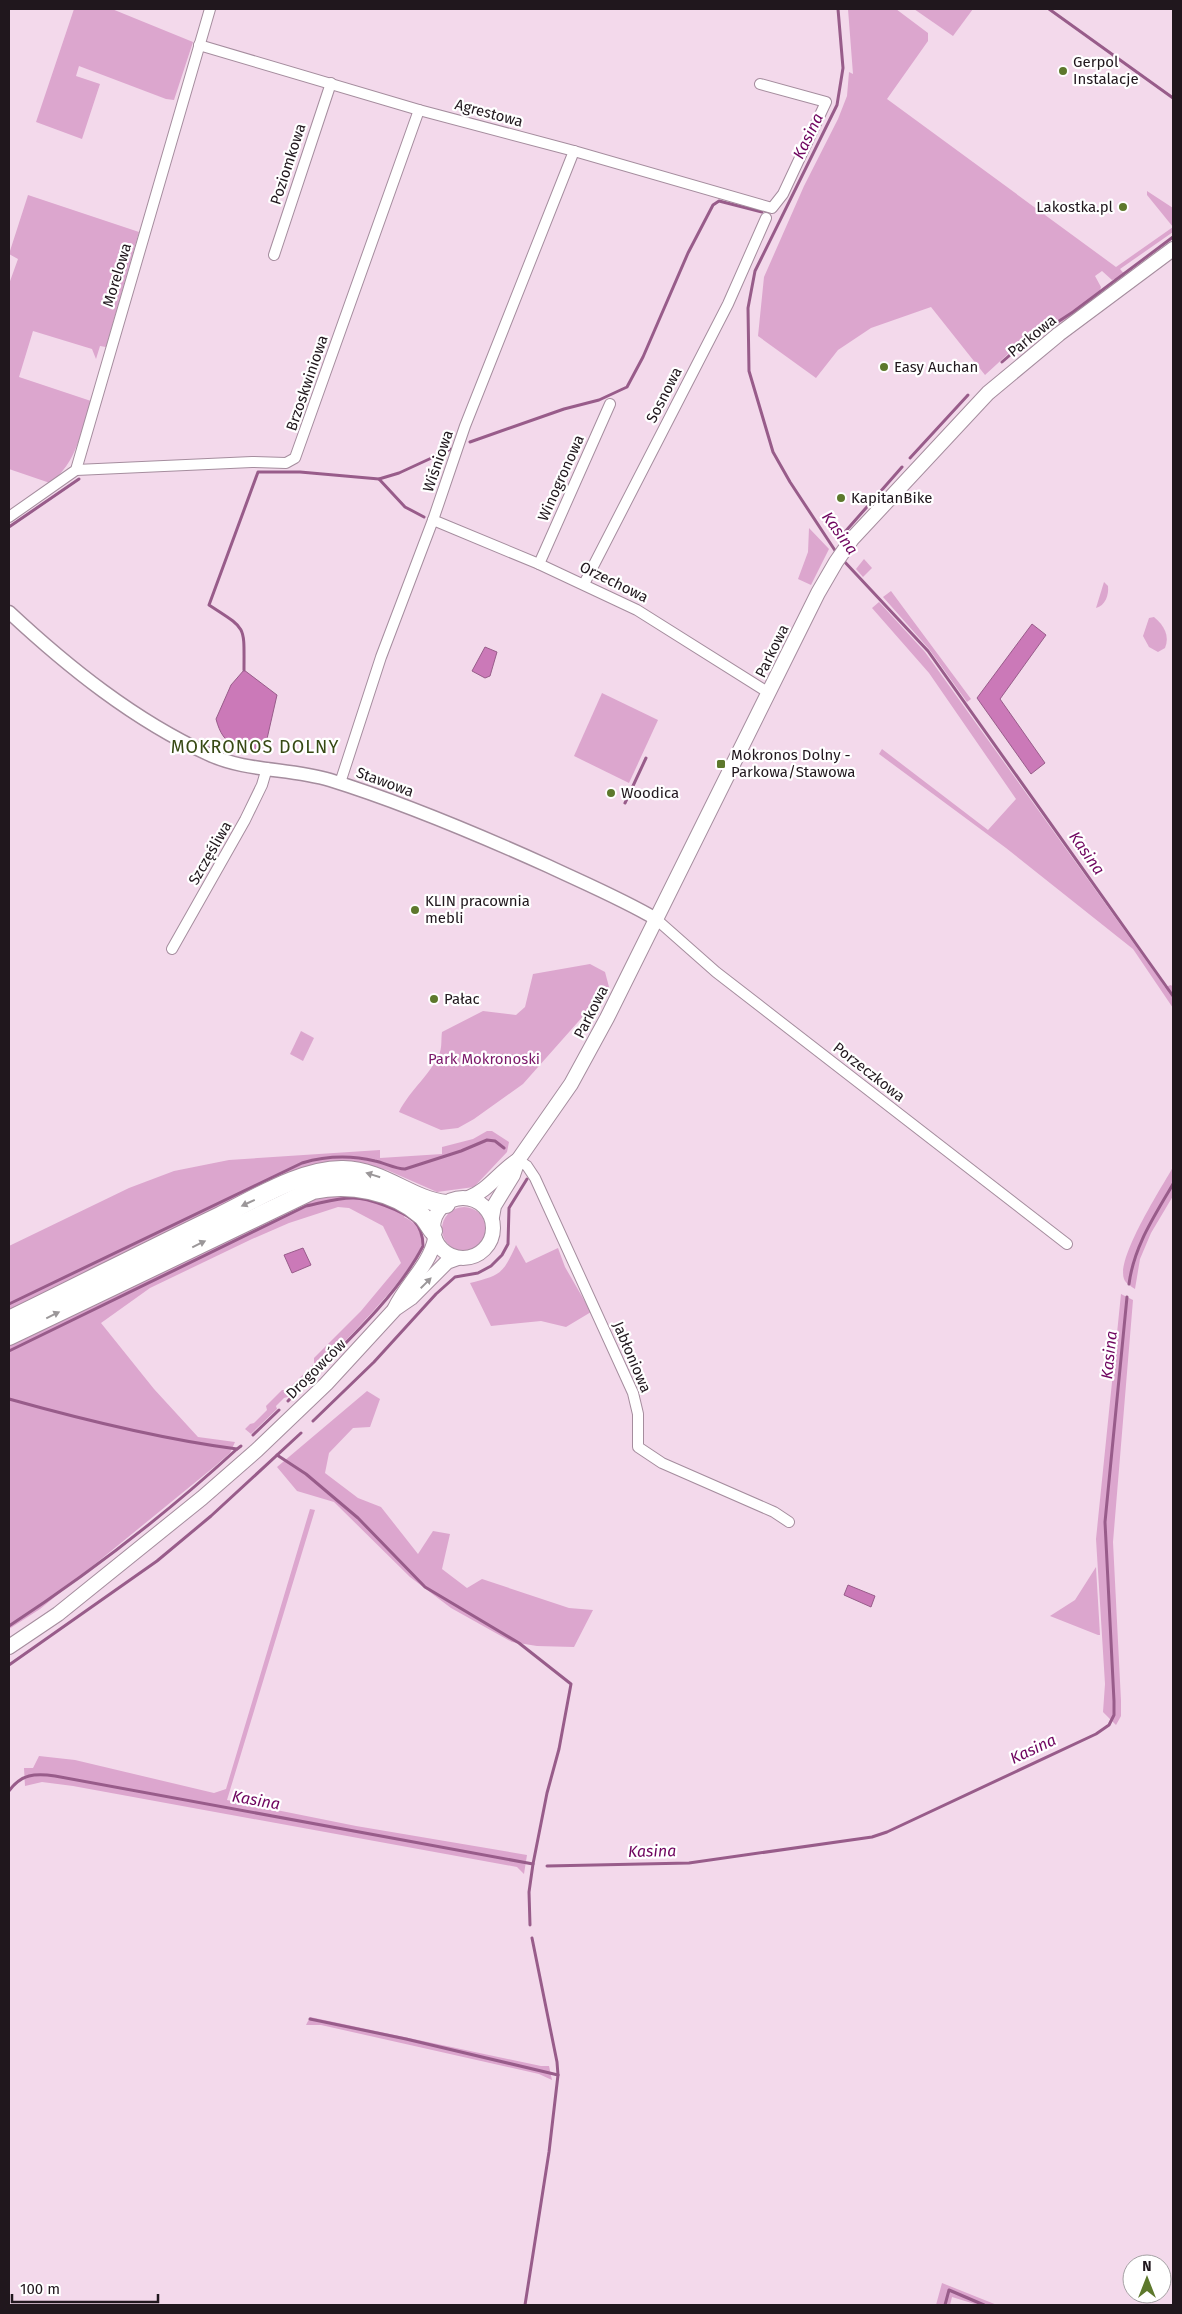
<svg xmlns="http://www.w3.org/2000/svg" width="1182" height="2314" font-family="'Fira Sans',sans-serif">
<style>
.green{fill:#dca6ce}
.water{fill:#cb79b8;stroke:#985c8a}
.lines{fill:none;stroke-linecap:round;stroke-linejoin:round}
.stream{stroke:#985c8a;stroke-width:3}
.minor-casing{stroke:#a58d9e;stroke-width:12}
.tertiary-casing{stroke:#a58d9e;stroke-width:15}
.secondary-casing{stroke:#a58d9e;stroke-width:16}
.motorway-casing{stroke:#a58d9e;stroke-width:20}
.minor{stroke:#fff;stroke-width:10}
.tertiary{stroke:#fff;stroke-width:12}
.secondary{stroke:#fff;stroke-width:14}
.motorway{stroke:#fff;stroke-width:18}
.oneway{fill:#9b9799}
.poi-dot{fill:#5d782c;stroke:#fff;stroke-width:2}
.labels{text-anchor:middle;dominant-baseline:central;stroke-width:4.5;stroke-linejoin:round;paint-order:stroke}
.poi-label{font-size:15px;fill:#20171d;stroke:#fff;text-anchor:start}
.street-label{font-size:15px;fill:#20171d;stroke:#fff}
.park-label{font-size:15px;fill:#7b186a;stroke:#fff}
.water-label{font-size:16px;font-style:italic;fill:#6f055f;stroke:#fff}
.quarter-label{font-size:18px;letter-spacing:1px;fill:#374914;stroke:#fff}
</style>
<rect width="100%" height="100%" fill="#f3d9eb"/>
<g class="green">
<path d="M74 9H112L193 42 174 100 166 99 79 66 76 76 100 84 82 139 36 122Z"/>
<path d="M848 9H896L928 33V41L887 99 1116 267 1173 227 1147 195V191L1173 208V232L1120 269 1126 276 1112 280 1102 271 1095 276 1101 287 1099 294 1094 301 1036 338 1020 343 985 375 931 307 871 328 838 350 816 378 758 336 764 277 804 186 838 119 847 96 849 72 853 74Z"/>
<path d="M914 9H973L953 36Z"/>
<path d="M28 195 139 232 106 347 100 346 96 359 92 349 33 331 19 377 91 401C81 431 77 463 50 483L9 469V284L18 259 9 254Z"/>
<path d="M809 528 829 549 811 585 798 579 808 552Z"/>
<path d="M864 559 872 568 863 577 856 569Z"/>
<path d="M1104 582 1108 586C1109 595 1105 606 1096 608Z"/>
<path d="M891 591 971 699 967 702 929 649 883 597Z"/>
<path d="M879 602 925 652 1165 987 1171 985 1173 987V1008L1133 949 1006 848 879 754 882 749 988 830 1016 799 929 673 872 608Z"/>
<path d="M1154 617C1164 625 1170 636 1165 648L1158 652 1149 647 1143 636 1149 618Z"/>
<path d="M602 693 658 720 629 783 574 756Z"/>
<path d="M590 964 605 972 609 987 523 1084 474 1119 458 1128 441 1130 399 1112C409 1091 433 1072 440 1052 442 1046 441 1039 442 1032L483 1011 516 1015 525 1007 533 974Z"/>
<path d="M301 1031 314 1038 303 1061 290 1054Z"/>
<path d="M487 1131H492L509 1142 507 1152 474 1187 437 1192 387 1170 355 1163 9 1310V1246L129 1188 174 1171 229 1160 380 1150V1158L442 1154V1147L473 1139Z"/>
<path d="M1173 1167V1196L1151 1233 1140 1259 1135 1289C1131 1286 1126 1284 1124 1279 1116 1258 1162 1187 1173 1167Z"/>
<path d="M323 1194 371 1197 406 1212 404 1217C413 1221 422 1229 422 1240 424 1267 314 1372 291 1396L284 1398 276 1406 277 1409 251 1434 245 1429 250 1424 254 1423 267 1410 266 1406 282 1390H287L314 1364V1358L361 1311 401 1263 383 1226 349 1208 338 1207 289 1223 252 1239 150 1288 101 1323 154 1389 198 1437 235 1442 230 1453 214 1467 40 1609 9 1629V1342Z"/>
<circle cx="464" cy="1229" r="22"/>
<path d="M516 1245 526 1263 558 1248 565 1267 591 1312 566 1327 541 1321 491 1326 470 1283C501 1275 503 1274 516 1245Z"/>
<path d="M1121 1294 1133 1300 1113 1542 1121 1701V1716L1116 1725 1103 1712 1105 1684 1096 1539Z"/>
<path d="M367 1391 380 1399 370 1427 353 1428 329 1453 325 1473 358 1498 381 1507 418 1554 433 1531 450 1534 442 1569 467 1588 482 1579 569 1608 593 1610 574 1647 537 1646 512 1642 451 1608 410 1577 334 1502 297 1491 277 1467Z"/>
<path d="M310 1509 315 1510 227 1800 356 1826 527 1855 524 1874 517 1867 73 1786 42 1782 25 1786 24 1768H33L39 1756 75 1760 214 1793 226 1789Z"/>
<path d="M1096 1567 1100 1635H1098L1050 1616 1075 1600Z"/>
<path d="M310 2017 541 2066H549L552 2080 539 2074 321 2025H306Z"/>
<path d="M942 2283 997 2305H978L952 2297 950 2305H936Z"/>
</g>
<g class="water">
<path d="M1032 624 1046 635 1000 699 1045 763 1031 774 977 698Z"/>
<path d="M485 647 497 652 490 676 485 678 472 671Z"/>
<path d="M244 670 277 695 264 752C237 745 224 749 216 719L231 685Z"/>
<path d="M303 1248 311 1265 292 1273 284 1255Z"/>
<path d="M848 1585 875 1596 871 1607 844 1595Z"/>
</g>
<g class="lines">
<g class="stream">
<path d="M1049 9 1173 98"/>
<path d="M1033 338 1073 312 1173 237"/>
<path d="M1002 362 1019 347"/>
<path d="M470 442 564 409 599 400 627 387 643 357 688 253 713 205 719 201 762 212"/>
<path d="M910 458 968 395"/>
<path d="M379 479 405 507 424 517"/>
<path d="M9 527 79 479"/>
<path d="M844 533 902 467"/>
<path d="M838 555 790 482 773 452 749 371 748 308 755 271 837 105 843 68 838 9"/>
<path d="M842 559 928 651 1173 996"/>
<path d="M244 670C244 624 247 630 209 605L258 472H300L379 479 399 473 451 449"/>
<path d="M625 803 646 758"/>
<path d="M1129 1284C1134 1246 1154 1217 1173 1184"/>
<path d="M9 1304 302 1163C326 1156 350 1155 375 1161 385 1163 395 1169 405 1169L461 1151 487 1140 495 1141 504 1148"/>
<path d="M9 1351 306 1206C322 1203 336 1198 352 1198 367 1197 403 1211 414 1221 421 1228 423 1236 423 1246 395 1301 331 1356 288 1401"/>
<path d="M9 1399C84 1420 160 1439 237 1449L241 1446"/>
<path d="M313 1421 374 1362 436 1294 455 1277 478 1273 491 1266 502 1255 508 1244 509 1208 527 1179"/>
<path d="M253 1435 279 1410"/>
<path d="M277 1455 306 1474 358 1518 425 1587 519 1643 571 1684 559 1749 547 1793 533 1864 529 1892 530 1925"/>
<path d="M9 1626C90 1573 165 1515 237 1449"/>
<path d="M9 1665 157 1561 211 1516 301 1433"/>
<path d="M9 1791C21 1774 35 1773 55 1776L533 1864"/>
<path d="M547 1866 689 1863 872 1837 887 1832 1096 1734 1109 1725 1114 1715V1701L1105 1522 1127 1297"/>
<path d="M310 2019 406 2039 558 2075"/>
<path d="M525 2305 549 2152 558 2075 557 2062 532 1938"/>
<path d="M945 2305 949 2290 984 2305"/>
</g>
<defs>
<g id="minor">
<path d="M199 45 419 110 574 151 772 208 783 194 826 102 760 84"/>
<path d="M274 255 331 83"/>
<path d="M76 470 252 462 286 463 295 458 419 110"/>
<path d="M9 517 76 470 210 9"/>
<path d="M433 520 539 564 637 610 769 693"/>
<path d="M539 564 610 404"/>
<path d="M584 584 728 304 766 218"/>
<path d="M340 783 381 657 433 520 465 426 574 151"/>
<path d="M656 919 716 972 1067 1244"/>
<path d="M172 949 245 820 262 785 267 768"/>
<path d="M518 1160 527 1166 535 1178 633 1393 638 1414V1447L662 1463 774 1512 789 1522"/>
</g>
<path id="tertiary" d="M9 612C68 667 134 720 208 754 246 772 290 768 330 780 404 803 477 834 548 866 584 883 622 899 656 919"/>
<g id="secondary">
<circle cx="463" cy="1228" r="30"/>
<path d="M468 1198C488 1191 500 1171 518 1160"/>
<path d="M492 1217 494 1206 513 1175 518 1160 571 1084 607 1018 818 593 836 562 852 539 988 393 1059 334 1173 249"/>
<path d="M395 1308C406 1285 430 1264 435 1239"/>
<path d="M9 1647 58 1614 202 1498 257 1450 326 1384 395 1309 411 1298 447 1262 458 1258"/>
</g>
<g id="motorway">
<path d="M9 1320C79 1286 149 1250 220 1216 255 1199 303 1169 343 1170 384 1171 410 1200 446 1204"/>
<path d="M9 1336 313 1190C349 1182 393 1190 421 1215 426 1219 429 1226 433 1231"/>
</g>
</defs>
<use href="#minor" class="minor-casing"/>
<use href="#tertiary" class="tertiary-casing"/>
<use href="#secondary" class="secondary-casing"/>
<use href="#motorway" class="motorway-casing"/>
<use href="#minor" class="minor"/>
<use href="#tertiary" class="tertiary"/>
<use href="#secondary" class="secondary"/>
<use href="#motorway" class="motorway"/>
</g>
<defs><path id="oneway-solid" d="M-6-.8H1V-3.2L6.5 0L1 3.2V.8H-6Z" transform="scale(1.25)"/></defs>
<g class="oneway">
<use href="#oneway-solid" transform="translate(373 1175) rotate(-163)"/>
<use href="#oneway-solid" transform="translate(248 1203) rotate(155)"/>
<use href="#oneway-solid" transform="translate(199 1244) rotate(-26)"/>
<use href="#oneway-solid" transform="translate(426 1283) rotate(-45)"/>
<use href="#oneway-solid" transform="translate(53 1315) rotate(-26)"/>
</g>
<g class="poi-dot">
<circle cx="1063" cy="71" r="5"/>
<circle cx="1123" cy="207" r="5"/>
<circle cx="884" cy="367" r="5"/>
<circle cx="841" cy="498" r="5"/>
<rect x="716" y="759" width="10" height="10" rx="2.5"/>
<circle cx="611" cy="793" r="5"/>
<circle cx="415" cy="910" r="5"/>
<circle cx="434" cy="999" r="5"/>
</g>
<g class="labels">
<g class="poi-label">
<text x="1073" y="62">Gerpol<tspan x="1073" dy="17">Instalacje</tspan></text>
<text x="1113" y="207" text-anchor="end">Lakostka.pl</text>
<text x="894" y="367">Easy Auchan</text>
<text x="851" y="498">KapitanBike</text>
<text x="731" y="755">Mokronos Dolny -<tspan x="731" dy="17">Parkowa/Stawowa</tspan></text>
<text x="621" y="793">Woodica</text>
<text x="425" y="901">KLIN pracownia<tspan x="425" dy="17">mebli</tspan></text>
<text x="444" y="999">Pałac</text>
</g>
<g class="street-label">
<text transform="translate(489 113) rotate(15)">Agrestowa</text>
<text transform="translate(288 164) rotate(-72)">Poziomkowa</text>
<text transform="translate(117 275) rotate(-73)">Morelowa</text>
<text transform="translate(1032 336) rotate(-39)">Parkowa</text>
<text transform="translate(307 383) rotate(-71)">Brzoskwiniowa</text>
<text transform="translate(664 395) rotate(-63)">Sosnowa</text>
<text transform="translate(438 461) rotate(-71)">Wiśniowa</text>
<text transform="translate(561 478) rotate(-66)">Winogronowa</text>
<text transform="translate(614 582) rotate(26)">Orzechowa</text>
<text transform="translate(772 651) rotate(-64)">Parkowa</text>
<text transform="translate(385 782) rotate(20)">Stawowa</text>
<text transform="translate(210 853) rotate(-60)">Szczęśliwa</text>
<text transform="translate(591 1012) rotate(-63)">Parkowa</text>
<text transform="translate(869 1072) rotate(38)">Porzeczkowa</text>
<text transform="translate(632 1357) rotate(67)">Jabłoniowa</text>
<text transform="translate(316 1369) rotate(-45)">Drogowców</text>
</g>
<g class="park-label">
<text x="484" y="1059">Park Mokronoski</text>
</g>
<g class="water-label">
<text transform="translate(808 136) rotate(-64)">Kasina</text>
<text transform="translate(840 533) rotate(54)">Kasina</text>
<text transform="translate(1087 853) rotate(55)">Kasina</text>
<text transform="translate(1109 1355) rotate(-84)">Kasina</text>
<text transform="translate(1033 1749) rotate(-25)">Kasina</text>
<text transform="translate(256 1800) rotate(10)">Kasina</text>
<text transform="translate(652 1851) rotate(-1)">Kasina</text>
</g>
<g class="quarter-label">
<text x="255" y="747">MOKRONOS DOLNY</text>
</g>
</g>
<rect width="1182" height="2314" fill="none" stroke="#20171d" stroke-width="20"/>
<g transform="translate(1147 2279)"><circle r="24" fill="#ffffff" stroke="#a6a2a5"/>
<path d="M0-4L9 19L0 12L-9 19Z" fill="#5d782c"/>
<text y="-8" font-size="14" font-weight="bold" text-anchor="middle" fill="#20171d">N</text>
</g>
<path d="M12 2294v8h146v-8" fill="none" stroke="#20171d" stroke-width="2.5"/>
<text x="20" y="2294" font-size="15" fill="#20171d" stroke="#ffffff" stroke-width="4" paint-order="stroke">100 m</text>
</svg>
